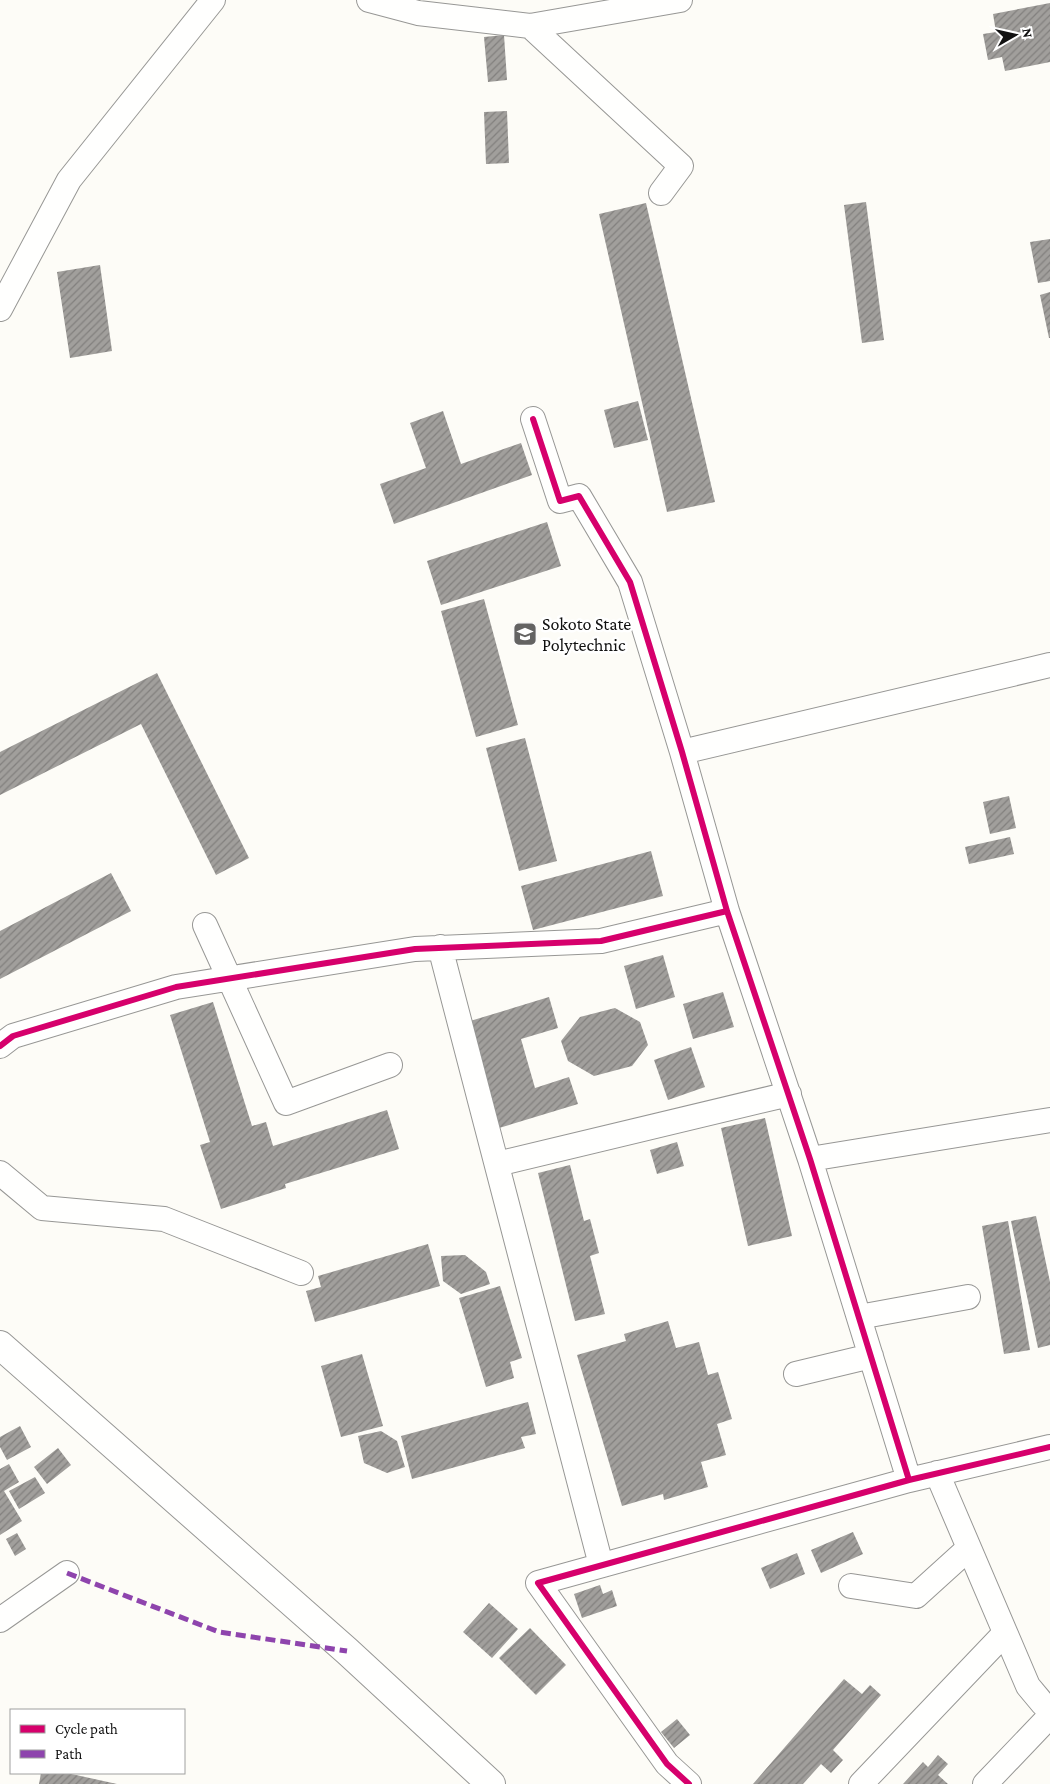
<svg xmlns="http://www.w3.org/2000/svg" width="1050" height="1784" font-family="'Crimson Pro',serif">
  <style>
    .building { fill: url(#building-hatch) }
    .lines { fill: none; stroke-linecap: round; stroke-linejoin: round }
    .minor-casing { stroke: #979795; stroke-width: 26 }
    .tertiary-casing { stroke: #979795; stroke-width: 30 }
    .minor { stroke: #fffffe; stroke-width: 24 }
    .tertiary { stroke: #fffffe; stroke-width: 28 }
    .quiet { stroke: #8e44ad; stroke-width: 5; stroke-dasharray: 10 5; stroke-linecap: butt }
    .cycleway-casing { stroke: #fff; stroke-width: 9 }
    .cycleway { stroke: #d6006c; stroke-width: 6 }
    .labels { text-anchor: middle; stroke-width: 5; stroke-linejoin: round; paint-order: stroke }
    .poi-label { font-size: 18px; fill: #111; stroke: #fff; text-anchor: start }
  </style>
  <defs>
    <pattern id="building-hatch" width="6" height="6" patternUnits="userSpaceOnUse" patternTransform="scale(1.25)"><rect width="6" height="6" fill="#a19f9c"/><path d="M-1 1l2-2M0 6l6-6M5 7l2-2" fill="none" stroke="#82807e"/></pattern>
  </defs>
  <rect width="100%" height="100%" fill="#fdfcf7"/>
  <path class="building" d="M1050,3V62L1005,71L1002,57L988,60L983,34L996,32L993,14Z
    M504,35L507,80L488,82L484,37Z
    M507,111L509,163L486,164L484,112Z
    M866,202L884,340L862,343L844,205Z
    M646,203L715,502L667,512L599,214Z
    M1050,239V281L1038,283L1030,242Z
    M100,265L112,351L70,358L57,272Z
    M1050,292V338H1049L1040,295Z
    M638,401L648,440L614,448L604,410Z
    M443,411L461,464L521,443L532,475L394,524L380,484L426,468L410,423Z
    M547,522L561,566L441,605L427,561Z
    M484,599L518,725L476,737L441,611Z
    M157,673L249,858L216,875L141,724L0,795V752Z
    M525,738L557,861L519,871L486,748Z
    M1009,796L1016,828L990,834L983,802Z
    M1010,837L1014,854L969,864L965,847Z
    M651,851L663,896L533,930L521,886Z
    M111,873L131,911L0,979V931Z
    M663,955L675,997L636,1009L624,966Z
    M723,992L734,1027L693,1039L683,1004Z
    M549,997L558,1028L521,1039L535,1088L569,1077L578,1104L499,1128L467,1022Z
    M213,1002L252,1126L266,1122L273,1146L387,1110L399,1149L285,1184L286,1188L221,1209L200,1145L210,1142L170,1015Z
    M615,1008L640,1022L648,1045L632,1066L594,1076L568,1061L561,1041L580,1017Z
    M691,1047L705,1087L668,1100L654,1060Z
    M765,1118L792,1236L748,1246L721,1128Z
    M677,1142L684,1166L657,1174L650,1150Z
    M570,1165L584,1221L590,1219L599,1253L590,1256L605,1314L575,1321L538,1173Z
    M1036,1216L1050,1282V1345L1038,1348L1011,1221Z
    M1008,1221L1030,1350L1004,1354L982,1226Z
    M428,1244L440,1286L315,1322L306,1291L321,1287L318,1276Z
    M465,1255L486,1272L490,1284L461,1294L443,1281L441,1256Z
    M500,1286L522,1358L510,1362L514,1378L486,1387L459,1298Z
    M668,1321L676,1348L699,1342L708,1375L718,1372L732,1419L717,1424L726,1455L701,1462L708,1487L664,1500L663,1494L622,1506L577,1355L626,1341L624,1334Z
    M362,1354L383,1426L341,1437L321,1366Z
    M528,1402L536,1434L521,1437L525,1448L412,1479L401,1436Z
    M20,1426L31,1447L7,1460L0,1447V1437Z
    M381,1431L397,1441L405,1467L387,1473L364,1463L358,1436Z
    M58,1448L71,1465L47,1484L34,1467Z
    M9,1464L19,1482L4,1491L22,1521L0,1535V1469Z
    M35,1477L45,1493L19,1509L9,1491Z
    M853,1532L863,1554L821,1573L811,1550Z
    M17,1533L26,1549L15,1556L6,1539Z
    M797,1553L805,1574L770,1589L761,1568Z
    M600,1585L603,1594L612,1590L617,1606L582,1618L574,1594Z
    M489,1603L518,1629L492,1658L463,1632Z
    M530,1628L566,1665L536,1695L499,1658Z
    M844,1679L862,1694L870,1685L881,1695L833,1750L843,1760L831,1773L821,1764L803,1784H753Z
    M677,1719L690,1735L674,1748L661,1732Z
    M938,1755L948,1764L938,1775L948,1784H903L923,1762L928,1767Z
    M41,1773H67L117,1784H39Z"/>
  <g class="lines">
    <g class="minor-casing">
      <path id="minor" d="M369,0L418,13L530,26L680,0
        M530,26L681,166L661,193
        M0,309L69,180L213,0
        M533,419L560,501L579,496L630,582L682,752L727,911L810,1159L909,1480
        M682,752L1050,665
        M205,925L286,1103L390,1065
        M440,947L601,1565
        M0,1046L13,1036L176,987L415,949L601,941L727,911
        M810,1159L1050,1120
        M497,1164L789,1094
        M0,1173L42,1208L164,1219L301,1273
        M859,1317L968,1297
        M796,1374L871,1356
        M937,1473L1028,1686L1043,1704L1050,1707
        M851,1586L916,1596L969,1548
        M0,1620L67,1573
        M689,1784L667,1764L538,1583L909,1480L1050,1447
        M861,1784L1005,1633
        M985,1784L1050,1716"/>
    </g>
    <g class="tertiary-casing">
      <path id="tertiary" d="M0,1345L347,1651L491,1784"/>
    </g>
    <use href="#minor" class="minor"/>
    <use href="#tertiary" class="tertiary"/>
    <path class="quiet" d="M67,1573L219,1632L347,1651"/>
    <g class="cycleway-casing">
      <path id="cycleway" d="M533,419L560,501L579,496L630,582L682,752L727,911L810,1159L909,1480
        M0,1046L13,1036L176,987L415,949L601,941L727,911
        M689,1784L667,1764L538,1583L909,1480L1050,1447"/>
    </g>
    <use href="#cycleway" class="cycleway"/>
  </g>
  <defs>
    <g id="university-square" transform="scale(1.25)"><rect x="-9" y="-9" width="18" height="18" rx="4" fill="#646362" stroke="#fff"/><path d="M0-5L7-2L0 1L-7-2ZM-4 1L0 2.5L4 1V4Q0 6-4 4Z" fill="#fff"/></g>
  </defs>
  <g fill-rule="evenodd">
    <use href="#university-square" x="525" y="634"/>
  </g>
  <g class="labels">
    <g class="poi-label">
      <text x="542" y="630">Sokoto State<tspan x="542" dy="21">Polytechnic</tspan></text>
    </g>
  </g>
  <rect x="10" y="1709" width="175" height="65" fill="#ffffff" stroke="#a0a0a0"/>
  <rect x="20" y="1725" width="25" height="8" fill="#d6006c" stroke="#a0a0a0"/>
  <text x="55" y="1734" font-size="15" fill="#111111">Cycle path</text>
  <rect x="20" y="1750" width="25" height="8" fill="#8e44ad" stroke="#a0a0a0"/>
  <text x="55" y="1759" font-size="15" fill="#111111">Path</text>
  <g transform="translate(1015 35) rotate(81)" stroke="#ffffff" stroke-width="4" paint-order="stroke">
  <path d="M0-4L9 19L0 12L-9 19Z" fill="#111111"/>
  <text y="-8" font-size="14" font-weight="bold" text-anchor="middle" fill="#111111">N</text>
  </g>
</svg>
